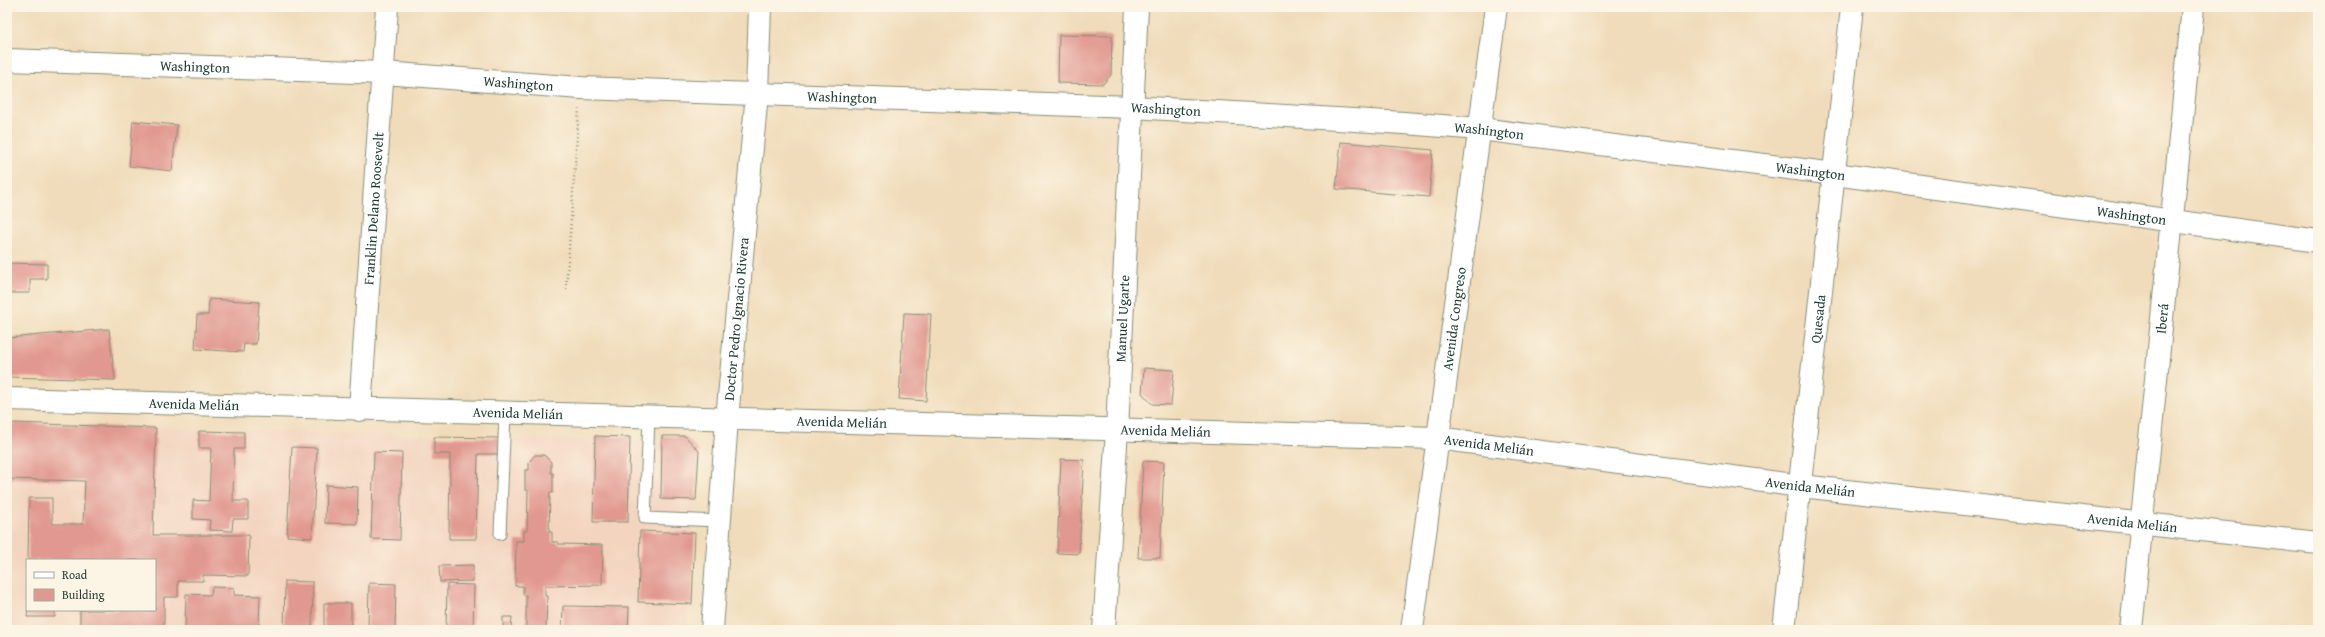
<svg xmlns="http://www.w3.org/2000/svg" width="2325" height="637" font-family="'Gentium Book Plus',serif">
  <style>
    .built { fill: #f3d4bf; fill-rule: evenodd }
    .building { fill: #e19890 }
    .lines { fill: none; stroke-linecap: round; stroke-linejoin: round }
    .service-casing { stroke: #888c77; stroke-width: 13 }
    .minor-casing { stroke: #888c77; stroke-width: 24 }
    .tertiary-casing { stroke: #888c77; stroke-width: 24 }
    .secondary-casing { stroke: #888c77; stroke-width: 24 }
    .path { stroke: #888c77; stroke-width: 2.5; stroke-dasharray: 1 3; stroke-linecap: butt }
    .service { stroke: #fff; stroke-width: 11 }
    .minor { stroke: #fff; stroke-width: 22 }
    .tertiary { stroke: #fff; stroke-width: 22 }
    .secondary { stroke: #fff; stroke-width: 22 }
    .labels { text-anchor: middle; stroke-width: 3.5; stroke-linejoin: round; paint-order: stroke }
    .street-label { font-size: 14px; fill: #1f3d34; stroke: #fcf5e5 }
  </style>
  <rect width="100%" height="100%" fill="#fcf5e5"/>
  <filter id="ink" filterUnits="userSpaceOnUse"><feTurbulence type="fractalNoise" baseFrequency=".025" numOctaves="2"/><feDisplacementMap in="SourceGraphic" scale="8" xChannelSelector="R" yChannelSelector="G"/><feConvolveMatrix kernelMatrix="1 2 1 2 8 2 1 2 1" color-interpolation-filters="sRGB"/></filter>
  <filter id="wash" filterUnits="userSpaceOnUse"><feTurbulence type="fractalNoise" baseFrequency=".012" numOctaves="4" result="noise"/><feDisplacementMap in="SourceGraphic" scale="16" xChannelSelector="R" yChannelSelector="G"/><feGaussianBlur stdDeviation="0.9" result="paint"/><feColorMatrix in="noise" values="0 0 0 0 0 0 0 0 0 0 0 0 0 0 0 0 0 1.4 0 .05"/><feComposite in="paint" operator="in"/></filter>
  <g filter="url(#wash)">
    <rect width="100%" height="100%" fill="#f0dcba"/>
    <path class="built" d="M14,423L690,444L698,453L686,630H7V429ZM27,560H155V610H27Z"/>
    <g id="blocks">
      <path class="building" d="M1059,35L1112,36L1111,75L1103,84L1058,83Z
        M133,121L177,125L172,171L129,166Z
        M1341,142L1433,150L1429,197L1336,189Z
        M7,263L47,264V279H30V293H7Z
        M209,299L259,302L256,344H244L243,352L195,349L197,315H208Z
        M904,313L931,314L926,401L899,399Z
        M109,329L115,380L7,377V338Z
        M1144,368L1174,370L1171,405L1152,404L1142,393Z
        M14,423L156,428L153,535H249L248,576L203,575V581H178V597H164V630H80V610H155V560H28L29,498H52V524H83L85,481L7,479V429Z
        M199,431L244,432V449H234L233,501H248V519H233L232,531L209,530L210,520L193,519V500L209,501L211,448H199Z
        M595,436L630,437L628,522H593Z
        M662,436H685L699,451L696,500L661,499Z
        M434,437L500,438V454H478L476,539H449L450,454H434Z
        M292,447L317,448L312,538L287,536Z
        M374,452L402,453L400,540L371,539Z
        M535,455H544L551,462V473H553V493L550,492L549,532H552V542H558V544L603,545L602,585L545,586V596H547L546,630H526V595H523V586H515L516,541H524V531H527L528,490H525V470H529V462Z
        M1061,459L1084,460L1079,554L1057,553Z
        M1143,461L1164,462L1160,558H1138Z
        M326,485L358,487L357,524L325,523Z
        M640,531L695,533L692,604L638,602Z
        M473,565V581L440,582L439,566Z
        M285,581L313,582L312,630H284Z
        M369,583L396,584L395,630H368Z
        M447,584L474,585L473,630H446Z
        M212,587L234,588V595L260,596L259,630L185,629L186,594L211,595Z
        M324,603H351V630H324Z
        M563,606L629,607L628,630H562Z
        M28,610H55V617H27Z
        M503,617H512L511,630H503Z
        M658,627L683,628V630H658Z"/>
    </g>
  </g>
  <g filter="url(#ink)">
    <use href="#blocks" fill-opacity="0" stroke="#888c77" stroke-width="1"/>
    <g class="lines">
      <g class="service-casing">
        <path id="service" d="M649,417L645,518L720,521
          M500,534L505,414"/>
      </g>
      <g class="minor-casing">
        <g id="minor">
          <path id="s1" d="M7,60L384,73L581,88L1132,107L1404,123L1480,129L1835,174L2318,241"/>
          <path id="s2" d="M360,410L387,7"/>
          <path id="s3" d="M712,630L727,419L757,93L760,7"/>
          <path id="s4" d="M1104,630L1117,430L1137,7"/>
          <path id="s5" d="M1784,630L1852,7"/>
          <path id="s6" d="M2131,630L2193,7"/>
        </g>
      </g>
      <g class="tertiary-casing">
        <g id="tertiary">
          <path id="s7" d="M7,399L1437,438L1801,486L2318,543"/>
        </g>
      </g>
      <g class="secondary-casing">
        <g id="secondary">
          <path id="s8" d="M1412,630L1496,7"/>
        </g>
      </g>
      <path class="path" d="M566,289L579,109"/>
      <use href="#service" class="service"/>
      <use href="#minor" class="minor"/>
      <use href="#tertiary" class="tertiary"/>
      <use href="#secondary" class="secondary"/>
    </g>
  </g>
  <g class="labels">
    <g class="street-label">
      <text dy="5" stroke="none"><textPath href="#s1" startOffset="188">Washington</textPath></text>
      <text dy="5" stroke="none"><textPath href="#s1" startOffset="512">Washington</textPath></text>
      <text dy="5" stroke="none"><textPath href="#s1" startOffset="836">Washington</textPath></text>
      <text dy="5" stroke="none"><textPath href="#s1" startOffset="1160">Washington</textPath></text>
      <text dy="5" stroke="none"><textPath href="#s1" startOffset="1484">Washington</textPath></text>
      <text dy="5" stroke="none"><textPath href="#s1" startOffset="1808">Washington</textPath></text>
      <text dy="5" stroke="none"><textPath href="#s2" startOffset="202">Franklin Delano Roosevelt</textPath></text>
      <text dy="5" stroke="none"><textPath href="#s1" startOffset="2132">Washington</textPath></text>
      <text dy="5" stroke="none"><textPath href="#s3" startOffset="312">Doctor Pedro Ignacio Rivera</textPath></text>
      <text dy="5" stroke="none"><textPath href="#s8" startOffset="314">Avenida Congreso</textPath></text>
      <text dy="5" stroke="none"><textPath href="#s6" startOffset="313">Iberá</textPath></text>
      <text dy="5" stroke="none"><textPath href="#s4" startOffset="312">Manuel Ugarte</textPath></text>
      <text dy="5" stroke="none"><textPath href="#s5" startOffset="313">Quesada</textPath></text>
      <text dy="5" stroke="none"><textPath href="#s7" startOffset="187">Avenida Melián</textPath></text>
      <text dy="5" stroke="none"><textPath href="#s7" startOffset="511">Avenida Melián</textPath></text>
      <text dy="5" stroke="none"><textPath href="#s7" startOffset="835">Avenida Melián</textPath></text>
      <text dy="5" stroke="none"><textPath href="#s7" startOffset="1159">Avenida Melián</textPath></text>
      <text dy="5" stroke="none"><textPath href="#s7" startOffset="1483">Avenida Melián</textPath></text>
      <text dy="5" stroke="none"><textPath href="#s7" startOffset="1807">Avenida Melián</textPath></text>
      <text dy="5" stroke="none"><textPath href="#s7" startOffset="2131">Avenida Melián</textPath></text>
    </g>
  </g>
  <rect width="2325" height="637" fill="none" stroke="#fcf5e5" stroke-width="24"/>
  <rect x="26" y="559" width="130" height="52" fill="#fcf5e5" stroke="#a4ab9e"/>
  <rect x="34" y="572" width="20" height="6" fill="#ffffff" stroke="#a4ab9e"/>
  <text x="62" y="579" font-size="12" fill="#1f3d34">Road</text>
  <rect x="34" y="589" width="20" height="12" fill="#e19890" stroke="#a4ab9e"/>
  <text x="62" y="599" font-size="12" fill="#1f3d34">Building</text>
</svg>
